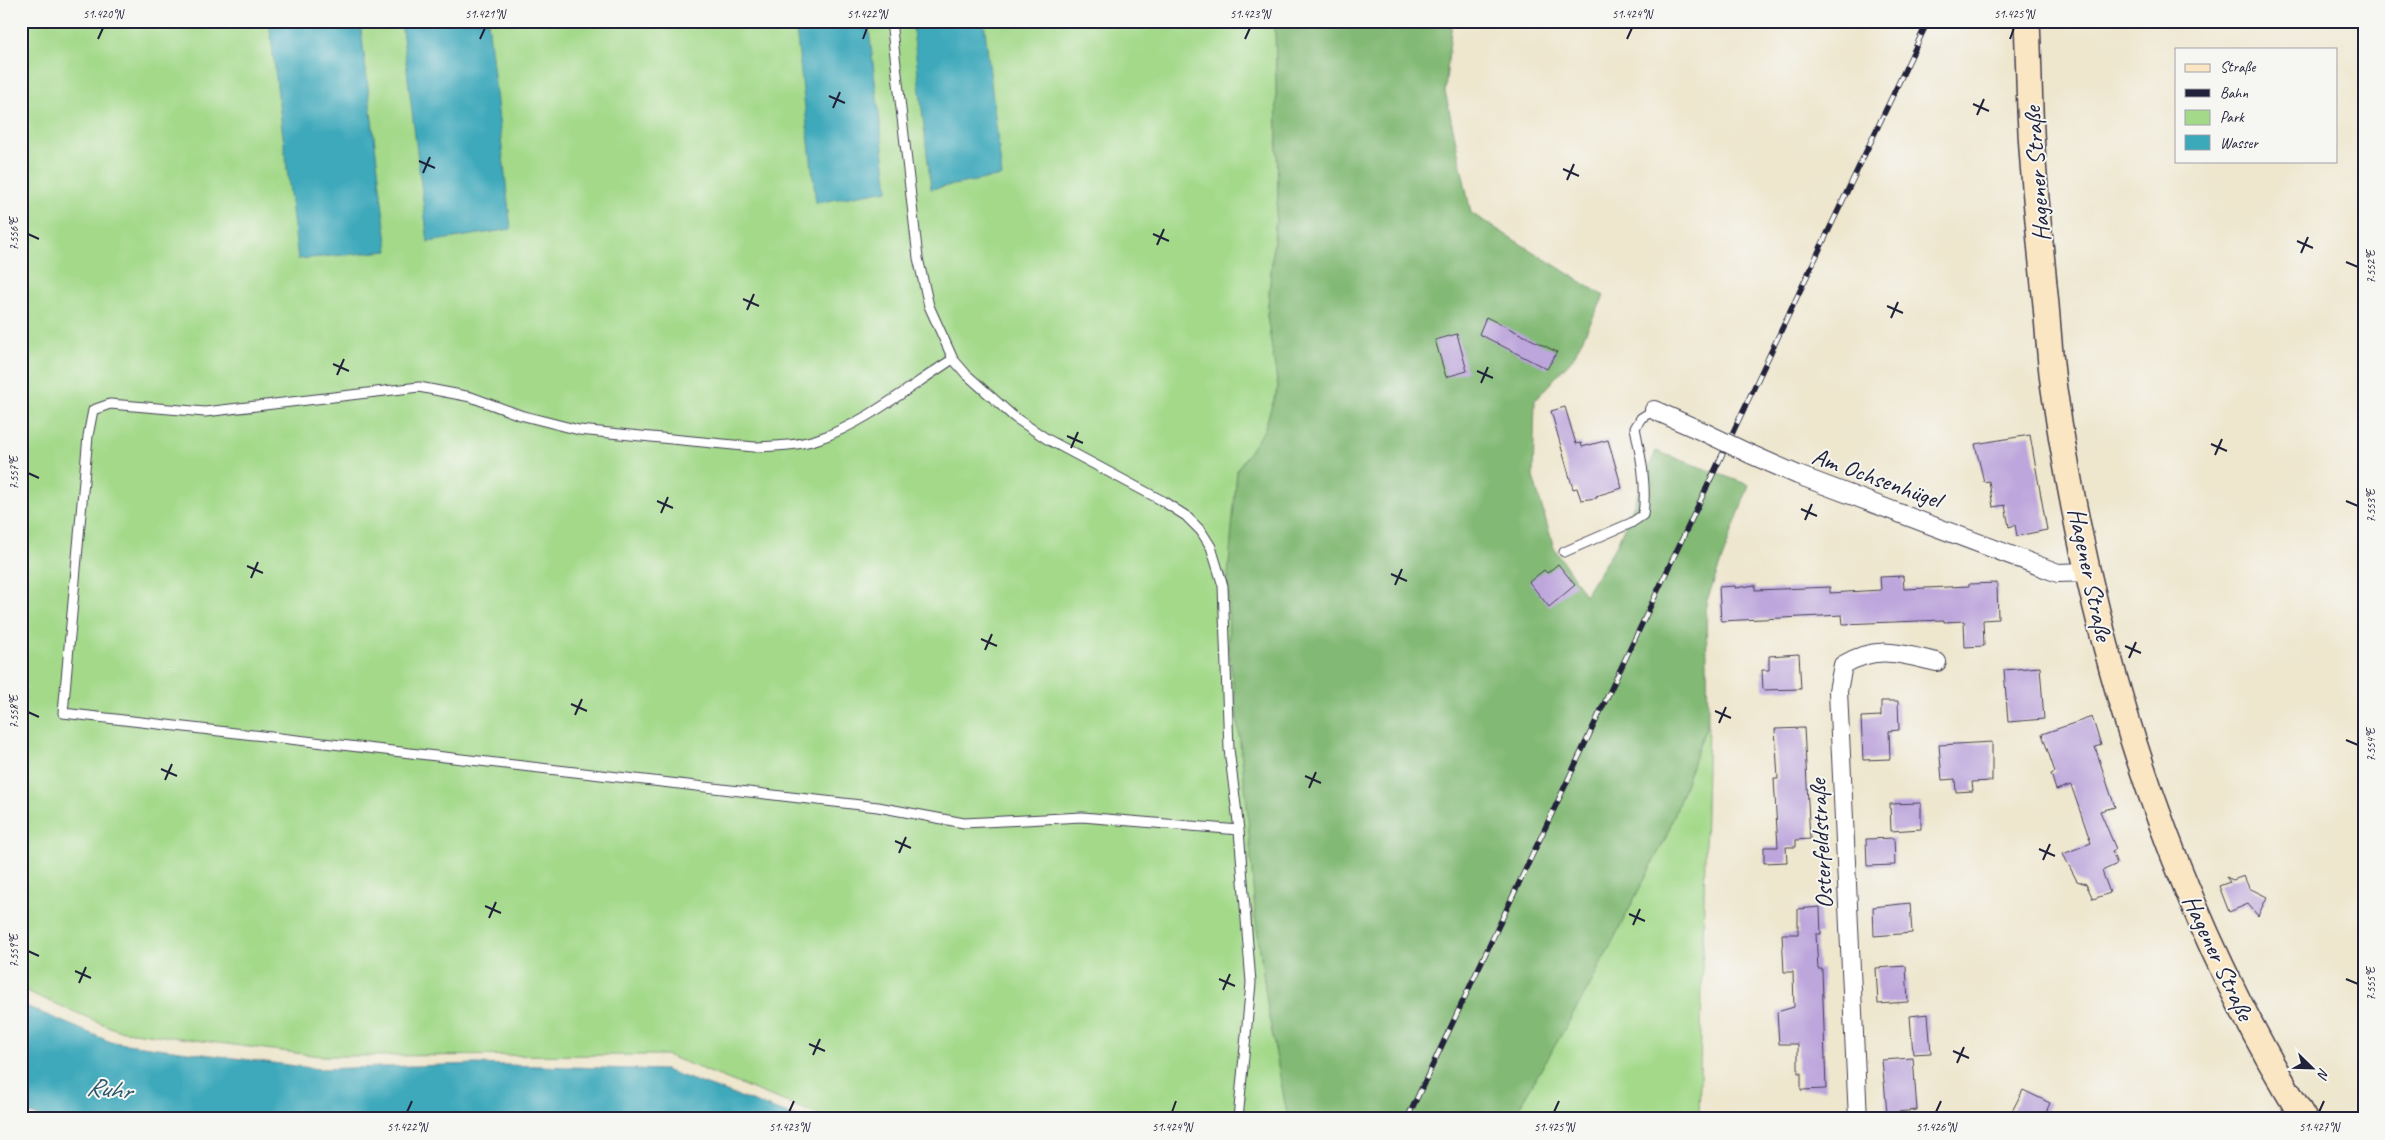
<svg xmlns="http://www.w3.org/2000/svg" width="2385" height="1140" font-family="Caveat,sans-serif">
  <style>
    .green { fill: #a3d989; stroke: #627e62 }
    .forest { fill: #82b975; stroke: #526e58 }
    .water { fill: #3ca9bb; stroke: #2f667b }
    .building { fill: #bda6dc }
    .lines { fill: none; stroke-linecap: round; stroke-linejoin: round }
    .service-casing { stroke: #413f51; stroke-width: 11 }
    .minor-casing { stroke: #413f51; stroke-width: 20 }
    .secondary-casing { stroke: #413f51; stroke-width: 28 }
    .service { stroke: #fff; stroke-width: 9 }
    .minor { stroke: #fff; stroke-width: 18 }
    .secondary { stroke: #fbe6c4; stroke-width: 25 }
    .rail-casing { stroke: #22223b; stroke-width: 5.5 }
    .rail { stroke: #f6f6f2; stroke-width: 4; stroke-dasharray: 11; stroke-linecap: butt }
    .minor-bridge-casing { stroke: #413f51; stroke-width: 20; stroke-linecap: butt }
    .minor-bridge { stroke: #fff; stroke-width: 18 }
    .ticks { fill: none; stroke: #22223b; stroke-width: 2 }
    .labels { text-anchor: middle; stroke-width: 4; stroke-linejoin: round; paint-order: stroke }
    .street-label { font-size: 25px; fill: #22223b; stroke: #f6f6f2 }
    .water-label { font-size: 26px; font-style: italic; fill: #2c586e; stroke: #f6f6f2 }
    .neatline { fill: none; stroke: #22223b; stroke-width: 2 }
    .ticks-label { font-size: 12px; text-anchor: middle; fill: #22223b }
  </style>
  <rect width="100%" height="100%" fill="#f6f6f2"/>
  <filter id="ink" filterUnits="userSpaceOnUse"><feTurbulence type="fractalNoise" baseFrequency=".02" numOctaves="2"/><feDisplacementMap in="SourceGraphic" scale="10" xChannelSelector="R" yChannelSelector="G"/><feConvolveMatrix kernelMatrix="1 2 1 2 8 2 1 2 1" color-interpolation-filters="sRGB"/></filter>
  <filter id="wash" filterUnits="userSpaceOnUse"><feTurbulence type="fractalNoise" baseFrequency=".0096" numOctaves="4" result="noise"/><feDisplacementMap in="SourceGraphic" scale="20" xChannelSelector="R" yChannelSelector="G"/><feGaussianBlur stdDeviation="1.12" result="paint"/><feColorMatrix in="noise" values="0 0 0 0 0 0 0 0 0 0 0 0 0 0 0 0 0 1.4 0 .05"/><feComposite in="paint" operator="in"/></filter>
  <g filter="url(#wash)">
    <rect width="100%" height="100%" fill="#eee6cd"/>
    <path class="green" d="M21,21H1275L1278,195L1267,316L1278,387L1264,430L1237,470L1229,648L1247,803L1255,913L1269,1016L1288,1119H829L666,1055L320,1056L117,1030L21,989Z
      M1708,721L1699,1119H1512L1589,987L1667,835Z"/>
    <path class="forest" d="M1275,21H1452L1445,91L1471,213L1604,296L1573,358L1535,400L1533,477L1554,548L1585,595L1618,542L1656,451L1749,485L1706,603L1708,721L1667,835L1589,987L1512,1119H1288L1269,1016L1255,913L1247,803L1229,648L1228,575L1237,470L1264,430L1278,387L1267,316L1278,195Z"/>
    <path class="water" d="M269,21H360L388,251L298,259Z
      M401,21H488L511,229L428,242Z
      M795,21H868L888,190L816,203Z
      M912,21H984L1002,176L931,189Z
      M21,1004L111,1042L319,1069L476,1064L665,1070L802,1119H51L21,1112Z"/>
    <g id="blocks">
      <path class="building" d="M1486,317L1557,352L1547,369L1479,334Z
        M1457,334L1467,371L1446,377L1435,340Z
        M1565,407L1576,444L1581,443L1582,447L1608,440L1622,488L1596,496L1597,498L1581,500L1577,488L1573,489L1551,411Z
        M2030,435L2047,530L2017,536L2015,525L2009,527L2005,505L1993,507L1989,481L1984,482L1975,444Z
        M1558,564L1575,585L1549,607L1529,582L1544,570L1547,573Z
        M1903,576L1904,589L1969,586V584L1997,583L1998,619L1983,620L1984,646L1965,647L1964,621L1944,622V620L1843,624L1842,615L1721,621L1719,587L1735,586V588L1755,585V590L1830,587V593L1881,590L1880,577Z
        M1799,654L1801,689L1763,690L1762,670H1769V656Z
        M2040,667L2044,719L2008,722L2004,670Z
        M1881,701H1898L1899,730L1889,731L1890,759L1863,760L1861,717L1881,716Z
        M2092,717L2101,745L2095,747L2115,807L2100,811L2116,849L2112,851L2117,864L2102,871L2110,893L2093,899L2086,884L2077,881L2063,854L2091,843L2071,785L2056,790L2051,774L2055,772L2042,734Z
        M1804,728L1810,839L1796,840V847H1786L1787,862L1764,863V847H1778L1774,779H1778L1775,729Z
        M1992,742V781L1972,782L1973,791L1956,792L1955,779L1942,780L1939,745Z
        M1921,803V829L1891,831L1890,804Z
        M1894,838L1895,865L1867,866L1866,839Z
        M2244,876L2249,888L2267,897L2258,916L2248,904L2229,912L2219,886L2230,882L2226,877L2233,880Z
        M1910,903L1912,933L1874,936L1873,907Z
        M1820,907L1821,934H1816L1818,969H1822L1826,1089L1801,1090V1073H1798V1044H1779L1777,1012L1794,1007L1793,972H1784L1782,934H1798V909Z
        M1906,966L1908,1002L1878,1004L1876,968Z
        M1928,1014L1931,1053L1913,1054L1910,1016Z
        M1913,1058L1917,1110L1887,1113L1882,1060Z
        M2023,1090L2050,1103L2043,1119H2008Z"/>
    </g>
  </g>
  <g filter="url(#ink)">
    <use href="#blocks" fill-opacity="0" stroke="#413f51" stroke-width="1"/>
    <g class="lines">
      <g class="service-casing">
        <path id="service" d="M891,21L918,258L929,306L953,359L966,374L1014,417L1047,439L1161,500L1186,516L1201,531L1211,547L1223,586L1229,749L1239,830L1251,983L1238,1119
          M953,359C912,385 864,424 818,439C798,446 775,446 754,447L579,430L520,415L471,397L419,387L205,412L110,404L93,410L88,436L63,713L878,807L964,823L1082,817L1239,830
          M1564,552L1631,523L1643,515C1647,485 1641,457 1635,428L1641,418L1654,410"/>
      </g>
      <g class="minor-casing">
        <path id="minor" d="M1654,410L1706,433
          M1750,454L1798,475L2058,573L2088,572
          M1858,1119L1838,691L1843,665C1877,644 1901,654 1937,662"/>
      </g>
      <g class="secondary-casing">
        <path id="secondary" d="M2027,21C2029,63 2029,106 2032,148C2035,194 2040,240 2044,285C2048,320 2049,355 2054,389C2091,644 2168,898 2304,1119"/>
      </g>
      <use href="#service" class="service"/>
      <use href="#minor" class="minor"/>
      <use href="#secondary" class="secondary"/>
      <g class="rail-casing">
        <path id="rail" d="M1407,1119L1928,21"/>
      </g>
      <use href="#rail" class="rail"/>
      <g class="minor-bridge-casing">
        <path id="minor-bridge" d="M1706,433L1750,454"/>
      </g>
      <use href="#minor-bridge" class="minor-bridge"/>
    </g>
  </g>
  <path class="ticks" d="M98,39L103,28M480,39L485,28M863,39L867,28M1245,39L1250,28M1627,39L1632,28M2010,39L2014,28M829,96L845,103M1973,104L1989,111M833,108L840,92M1977,115L1984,99M419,161L435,168M1563,169L1579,176M423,173L430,157M1567,180L1574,164M28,234L39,239M1153,234L1169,241M2297,241L2313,248M1157,245L1164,229M2301,253L2308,237M2346,262L2358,267M743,299L759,306M1887,306L1903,313M747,310L754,294M1891,318L1898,302M333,364L349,371M1477,371L1493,378M337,375L344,359M1481,383L1488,367M1067,436L1083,443M2211,444L2227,451M1071,448L1078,432M2215,455L2222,439M28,473L39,478M657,501L673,508M2346,501L2358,506M1801,509L1817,516M661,513L668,497M1805,520L1812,504M247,566L263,573M1391,574L1407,581M251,578L258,562M1395,585L1402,569M981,639L997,646M2125,646L2141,653M985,650L992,634M2129,658L2136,642M571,704L587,711M1715,711L1731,718M28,712L39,717M575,715L582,699M1719,723L1726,707M2346,740L2358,745M161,769L177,776M1305,776L1321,783M165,780L172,764M1309,788L1316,772M895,841L911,848M2039,849L2055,856M899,853L906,837M2043,860L2050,844M485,906L501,913M1629,914L1645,921M489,918L496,902M1633,925L1640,909M28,951L39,956M75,971L91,978M1219,979L1235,986M2346,979L2358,984M79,983L86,967M1223,990L1230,974M809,1044L825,1051M1953,1051L1969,1058M813,1055L820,1039M1957,1063L1964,1047M407,1112L412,1101M789,1112L794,1101M1172,1112L1176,1101M1554,1112L1559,1101M1936,1112L1941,1101M2319,1112L2324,1101"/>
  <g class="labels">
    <g class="street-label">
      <text transform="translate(2036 174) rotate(-94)" y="9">Hagener Straße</text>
      <text transform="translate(1877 477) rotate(20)" y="9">Am Ochsenhügel</text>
      <text transform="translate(2091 574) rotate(78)" y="9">Hagener Straße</text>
      <text transform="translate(1820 844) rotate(-93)" y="9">Osterfeldstraße</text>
      <text transform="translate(2219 957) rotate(65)" y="9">Hagener Straße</text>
    </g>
    <g class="water-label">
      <text transform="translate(109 1088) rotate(7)" y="9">Ruhr</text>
    </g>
  </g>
  <rect width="2385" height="1140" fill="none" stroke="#f6f6f2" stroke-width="55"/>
  <rect x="2175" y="48" width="162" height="115" fill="#f6f6f2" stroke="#a1a1a9"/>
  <rect x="2185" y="64" width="25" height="8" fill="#fbe6c4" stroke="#a1a1a9"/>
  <text x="2220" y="72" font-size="15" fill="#22223b">Straße</text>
  <rect x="2185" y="89" width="25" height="8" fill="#22223b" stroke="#a1a1a9"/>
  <text x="2220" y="98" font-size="15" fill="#22223b">Bahn</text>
  <rect x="2185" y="110" width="25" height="15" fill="#a3d989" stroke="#a1a1a9"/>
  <text x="2220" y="122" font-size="15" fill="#22223b">Park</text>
  <rect x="2185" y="135" width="25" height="15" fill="#3ca9bb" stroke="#a1a1a9"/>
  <text x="2220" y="148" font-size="15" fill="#22223b">Wasser</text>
  <g transform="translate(2312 1068) rotate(113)" stroke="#f6f6f2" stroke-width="4" paint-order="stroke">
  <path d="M0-4L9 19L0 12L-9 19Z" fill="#22223b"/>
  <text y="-8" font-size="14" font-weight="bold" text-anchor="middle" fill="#22223b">N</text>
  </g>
  <rect x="28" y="28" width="2330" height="1084" class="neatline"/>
  <g class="ticks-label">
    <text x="103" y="18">51.420°N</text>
    <text x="485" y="18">51.421°N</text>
    <text x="867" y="18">51.422°N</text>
    <text x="1250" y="18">51.423°N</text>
    <text x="1632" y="18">51.424°N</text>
    <text x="2014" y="18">51.425°N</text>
    <text transform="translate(14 234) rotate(-90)" y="4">7.556°E</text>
    <text transform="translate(2371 267) rotate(-90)" y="4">7.552°E</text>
    <text transform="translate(14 473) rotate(-90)" y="4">7.557°E</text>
    <text transform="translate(2371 506) rotate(-90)" y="4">7.553°E</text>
    <text transform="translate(14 712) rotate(-90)" y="4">7.558°E</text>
    <text transform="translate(2371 745) rotate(-90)" y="4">7.554°E</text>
    <text transform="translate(14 951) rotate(-90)" y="4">7.559°E</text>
    <text transform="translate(2371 984) rotate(-90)" y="4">7.555°E</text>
    <text x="407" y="1131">51.422°N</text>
    <text x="789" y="1131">51.423°N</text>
    <text x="1172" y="1131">51.424°N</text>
    <text x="1554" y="1131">51.425°N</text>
    <text x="1936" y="1131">51.426°N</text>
    <text x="2319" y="1131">51.427°N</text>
  </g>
</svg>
